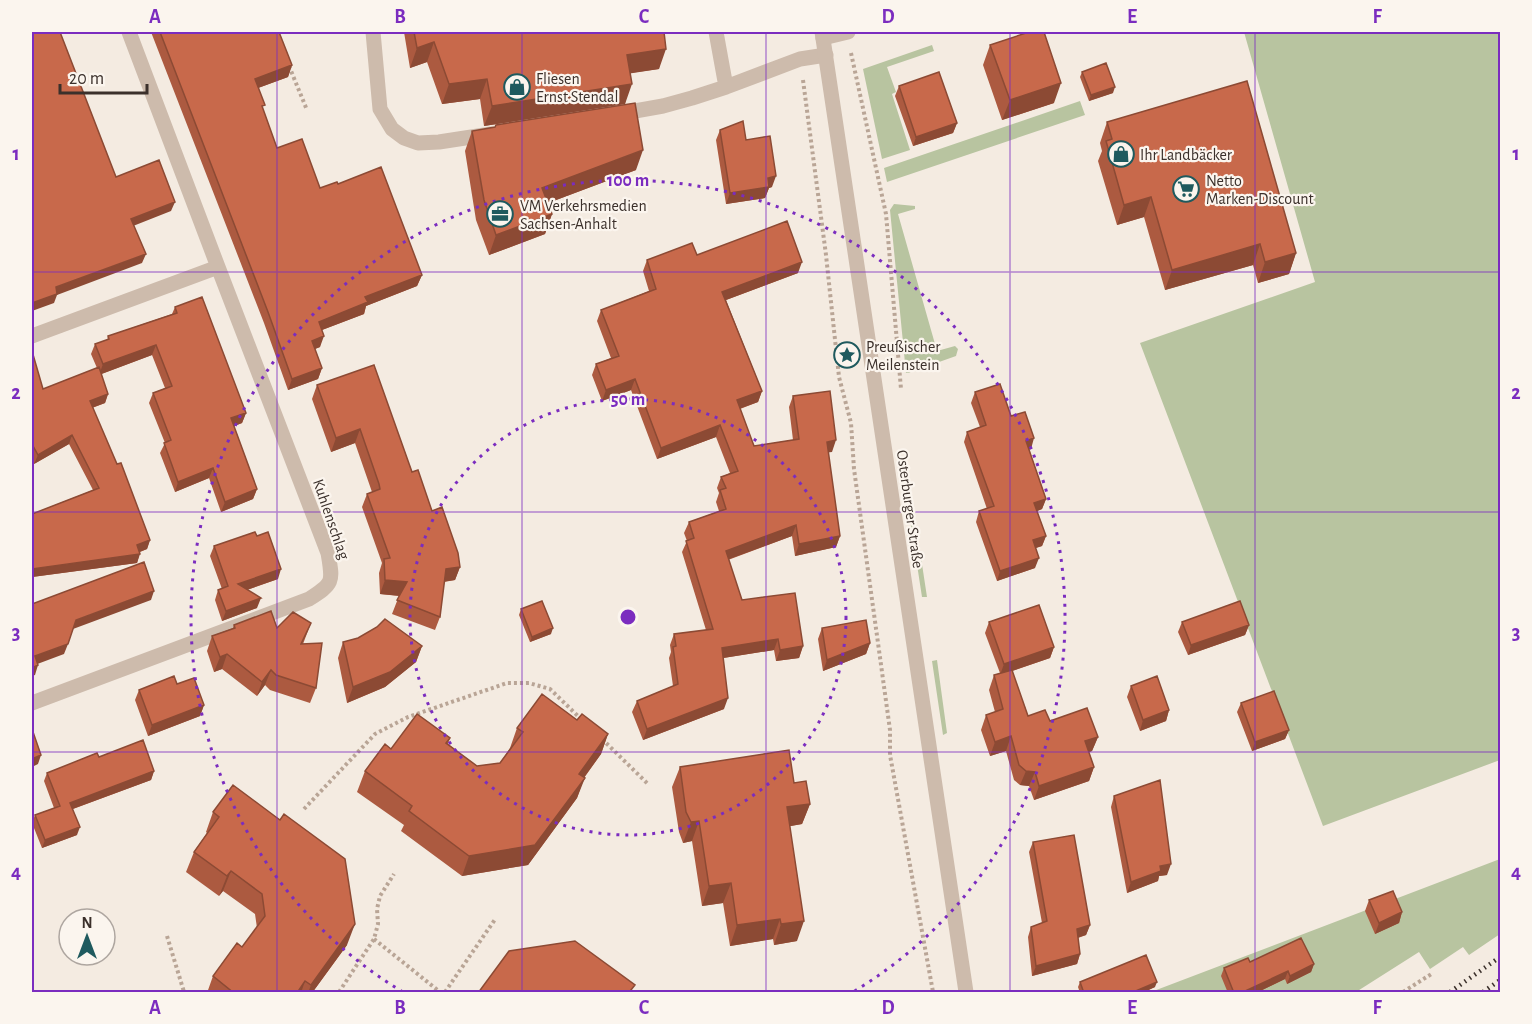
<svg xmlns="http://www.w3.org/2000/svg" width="1532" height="1024" font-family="'Alegreya Sans',sans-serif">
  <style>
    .green { fill: #b8c4a0 }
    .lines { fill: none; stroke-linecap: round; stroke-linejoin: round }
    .path { stroke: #b9a596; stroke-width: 4; stroke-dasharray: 3 3; stroke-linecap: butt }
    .service { stroke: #cdbbac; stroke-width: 15 }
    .minor { stroke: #cdbbac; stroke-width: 15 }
    .tertiary { stroke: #cdbbac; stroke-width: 15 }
    .rail { stroke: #3b302b; stroke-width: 4.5; stroke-dasharray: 1.5 4.5; stroke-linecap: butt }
    .wall { fill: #ac5a40 }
    .shaded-wall { fill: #8c4a34 }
    .building { fill: #c8694b; stroke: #8c4a34; stroke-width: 1.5 }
    .grid { fill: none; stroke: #7b2cbf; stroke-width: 1.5; stroke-opacity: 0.55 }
    .ring { fill: none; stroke: #7b2cbf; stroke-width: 3; stroke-dasharray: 3 6 }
    .labels { text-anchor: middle; stroke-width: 4.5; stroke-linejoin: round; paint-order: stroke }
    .poi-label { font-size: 16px; fill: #3b302b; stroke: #fbf5ee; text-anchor: start }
    .street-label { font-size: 16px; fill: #3b302b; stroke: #fbf5ee }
    .centre { fill: #7b2cbf; stroke: #fbf5ee; stroke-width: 3 }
    .ring-label { font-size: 18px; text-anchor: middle; font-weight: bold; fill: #7b2cbf; stroke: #fbf5ee; stroke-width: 4.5; stroke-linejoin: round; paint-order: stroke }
    .neatline { fill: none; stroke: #7b2cbf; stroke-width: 2 }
    .grid-label { font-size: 20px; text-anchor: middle; font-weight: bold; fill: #7b2cbf }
  </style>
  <rect width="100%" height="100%" fill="#f4ebe1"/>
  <path class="green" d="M1244,32H1500V760L1323,826L1140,343L1315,282Z
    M932,45L934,51L887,67L896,92L892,94L910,150L882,159L863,69Z
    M1080,101L1085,115L887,182L884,168Z
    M894,204L915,206V209L898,214L937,351L955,346L958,349L956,356L908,373H906L890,210Z
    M909,479L927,597H922L904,480Z
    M937,660L947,733L943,735L932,661Z
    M1500,859V934L1469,955L1463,947L1430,969L1419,952L1356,992H1151Z"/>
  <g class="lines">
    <path class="path" d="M851,53L886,214L901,389
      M289,66L307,110
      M803,80L826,255L839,377L851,423L854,469L890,730V755L933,992
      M602,739L649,785
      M304,809L375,734L408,717L507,683H529L550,689L581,719
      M167,936L184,992
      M374,939L440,992
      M339,992L374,939L378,924L377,909L380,896L394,874
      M445,992L496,918
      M1403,992L1433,973"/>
    <path class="service" d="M373,32L380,109L392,129L404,138L418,143L439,142L491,134
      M716,32L726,87
      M823,38L848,32
      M618,114L663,106L692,98L726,87L800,59L826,55"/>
    <path class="minor" d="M32,336L218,267L129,32
      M32,703L309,599C334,583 333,582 328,553L218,267"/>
    <path class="tertiary" d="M822,32L966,992"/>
    <path class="rail" d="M1450,992L1500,957
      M1483,992L1500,980"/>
  </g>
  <path class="wall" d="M151,32H279L292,65L288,77L258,88L263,110L277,148L320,188L422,275L417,286L366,306L364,314L322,330L320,347L315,349L322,368L318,379L288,390L264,323Z
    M404,32H664L659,69L630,73L625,104L484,126L480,99L442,104L427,62L410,68Z
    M990,45L1054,103L1002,120L983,65Z
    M1082,72L1113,93L1089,101L1080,77Z
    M899,86L957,123L953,133L913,146L895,96Z
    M1107,122L1296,253L1289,274L1258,283L1253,265L1165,290L1144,217L1117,225L1098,161L1102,151L1100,143Z
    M720,130L746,140L772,187L769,188L765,198L726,204L716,140Z
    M472,131L636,170L548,203L552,214L545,234L489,255L476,220L465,151Z
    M697,255L798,273L726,300L762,391L758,402L740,409L754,446L793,440L789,407L793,396L832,452H828L840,536L836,547L795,556L792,536L728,560L742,600L803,646L799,658L776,661L774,650L723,658L724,709L643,740L632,712L637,701L673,686L669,658L671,652L670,645L674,634L706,630L682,552L687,541L684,533L689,522L719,511L716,502L719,493L717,488L721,477L730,473L716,437L657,459L631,390L602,401L592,375L596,364L611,358L597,321L601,310L649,291L643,271L647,260Z
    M175,307L246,413L242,423L234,426L257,489L253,499L221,512L209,478L175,492L160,453L165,443L149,403L153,393L165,388L152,355L101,374L108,394L105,403L92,408L150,540L147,549L140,552L137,563L32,577V514L93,490L69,444L34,464L32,459V351L43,389L97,368L91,354L95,344L107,340L108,336L172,314Z
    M317,385L412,472L460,567L455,580L444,582L440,617L435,630L392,614L399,596L380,594L379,573L382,563L362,507L367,494L372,492L355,443L331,452L312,399Z
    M975,392L1011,416L1031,449H1029L1046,499L1042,509L1037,511L1046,536L1042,546L1036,548L1035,568L997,581L976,522L979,511L987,509L964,442L967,432L980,427L971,403Z
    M257,536L278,579L247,590L257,608L222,621L215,600L218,590L222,589L210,556L214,546Z
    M521,609L551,634L530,642L519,615Z
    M989,622L1054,647L1050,658L1012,671L1028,716L1050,721L1098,737L1092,751L1089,752L1094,767L1089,781L1034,800L1029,786L1020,785L1014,780L1006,751L990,756L981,730L986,715L995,712L989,690L994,675L1000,673L985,633Z
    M1182,622L1249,625L1245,635L1188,655L1178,632Z
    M311,623L303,644L316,688L310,703L270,690L265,685L257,696L222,669L214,672L207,651L212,636L233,628L234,625L277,628Z
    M822,628L870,643L866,654L823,671L818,639Z
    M358,638L422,646L416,662L385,687L347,703L338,658L343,642Z
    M177,684L204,705L200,716L148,736L135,700L139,690Z
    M1131,686L1169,710L1166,721L1140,731L1127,697Z
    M1241,703L1289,730L1285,739L1252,751L1237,712Z
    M577,720L608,734L601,754L584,778L577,798L528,865L462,876L401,831L404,825L357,792L365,771L391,749L450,738L448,744L477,766L500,763L510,748L517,728Z
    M99,757L154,771L151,780L73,809L77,835L42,848L32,823L35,815L54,808L44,781L47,773Z
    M680,767L794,783L810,804L802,824L790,826L797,941L774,945L773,939L730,946L723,903L702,906L692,841L683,843L679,832L672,787Z
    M233,785L347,945L312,993H207L213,976L242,947L257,928L255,914L223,891L219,896L186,872L194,852L207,833L206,832L213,812Z
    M1114,796L1167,875L1159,876L1158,881L1127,893L1111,807Z
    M1033,842L1090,925L1086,935L1078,938L1080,954L1077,964L1032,976L1028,937L1031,927L1042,923L1029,852Z
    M1369,900L1402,912L1399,923L1375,934L1365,911Z
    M1250,962L1314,964L1311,972L1287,984L1285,979L1256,993H1228L1221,976L1224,968Z
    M1080,982L1155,987L1142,993H1080L1078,987Z"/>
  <path class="shaded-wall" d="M434,42L427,62L410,68L417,48Z
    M666,49L659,69L620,75L627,55Z
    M292,65L288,77L250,91L255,79Z
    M487,79L480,99L442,104L449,84Z
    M1061,83L1054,103L1002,120L1010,100Z
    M632,84L625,104L484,126L492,106Z
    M1115,87L1113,93L1089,101L1091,95Z
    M957,123L953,133L913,146L916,137Z
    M643,150L636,170L535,208L542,188Z
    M776,176L772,187L769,188L765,198L726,204L730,193L768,178Z
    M1151,197L1144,217L1117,225L1124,205Z
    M175,202L171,211L128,228L131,219Z
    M552,214L545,234L489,255L496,235Z
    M1260,244L1253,265L1165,290L1172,270Z
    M1296,253L1289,274L1258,283L1265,262Z
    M146,254L142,263L57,295L54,303L32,311V303L56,287Z
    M802,262L798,273L718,303L722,292Z
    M422,275L417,286L366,306L364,314L314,333L319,322L365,297Z
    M324,336L320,347L307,352L312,341Z
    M156,345L152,355L99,375L103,364Z
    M322,368L318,379L288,390L292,379Z
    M635,379L631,390L602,401L606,390Z
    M762,391L758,402L733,411L737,400Z
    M108,394L105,403L86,410L90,401Z
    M246,413L242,423L227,429L231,418Z
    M720,425L716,437L657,459L661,448Z
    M360,429L355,443L331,452L336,438Z
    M72,435L69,444L34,464L38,455Z
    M1034,438L1031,449L1023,452L1026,441Z
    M836,440L832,452L823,453L827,442Z
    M213,468L209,478L175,492L178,482Z
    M257,489L253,499L221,512L225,502Z
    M1046,499L1042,509L1030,514L1034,503Z
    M796,525L792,536L721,562L726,551Z
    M840,536L836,547L795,556L799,544Z
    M1046,536L1042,546L1029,550L1033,540Z
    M150,540L147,549L134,554L137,545Z
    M140,554L137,563L32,577V569Z
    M1039,558L1035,568L997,581L1000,571Z
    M460,567L455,580L441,582L446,569Z
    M281,569L278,579L235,594L238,584Z
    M385,580L407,582L402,596L380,594Z
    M154,591L151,600L73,629L76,620Z
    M261,598L257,608L222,621L226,611Z
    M1249,625L1245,635L1188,655L1191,645Z
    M553,628L551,634L530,642L532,637Z
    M778,639L774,650L717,659L722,648Z
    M870,643L866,654L823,671L827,660Z
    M68,644L64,654L32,666L35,656Z
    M422,646L416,662L385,687L347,703L353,687Z
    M803,646L799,658L776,661L780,650Z
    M1054,647L1050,658L1000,675L1004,664Z
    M227,654L222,669L214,672L220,657Z
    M38,665L35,675L32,676V668Z
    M271,670L265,685L257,696L262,682Z
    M728,698L724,709L643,740L647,729Z
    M204,705L200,716L148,736L152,725Z
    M1169,710L1166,721L1140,731L1143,720Z
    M1289,730L1285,739L1252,751L1255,742Z
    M608,734L601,754L572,794L579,774Z
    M1011,736L1006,751L990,756L995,742Z
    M1098,737L1092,751L1080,756L1085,741Z
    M41,755L38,764L32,767V759Z
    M1094,767L1089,781L1034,800L1039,786Z
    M154,771L151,780L67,811L70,803Z
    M1026,771L1035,772L1029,786L1020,785Z
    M585,778L577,798L528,865L462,876L469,856Z
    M810,804L802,824L780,828L787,807Z
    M699,821L692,841L683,843L691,822Z
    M80,827L77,835L42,848L45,840Z
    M1171,864L1167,875L1159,876L1158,881L1127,893L1131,882L1160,866Z
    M231,871L223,891L219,896L227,876Z
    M731,883L723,903L702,906L709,886Z
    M1402,912L1399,923L1375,934L1379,923Z
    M780,919L773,939L730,946L737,925Z
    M804,921L797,941L774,945L781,924Z
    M355,924L347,945L312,993H308L311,985Z
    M1090,925L1086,935L1073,939L1077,929Z
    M1080,954L1077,964L1032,976L1036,966Z
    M1314,964L1311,972L1287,984L1290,976Z
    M1288,971L1285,979L1256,993H1241Z
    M305,981L301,993H297Z
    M1157,982L1155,987L1142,993H1131Z"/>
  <path class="building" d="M32,32H60L116,177L159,160L175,202L131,219L146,254L56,287L57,294L32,303Z
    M160,32H279L292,65L255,79L265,105L262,106L277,148L302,139L320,188L337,182L338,184L381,167L422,275L365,297L368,302L319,322L324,336L312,341L322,368L292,379L268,312Z
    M414,32H664L666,49L627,55L632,84L492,106L487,79L449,84L434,42L417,48Z
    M1029,32H1044L1061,83L1010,100L990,45Z
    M1106,63L1115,87L1091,95L1082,72Z
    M939,72L957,123L916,137L899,86Z
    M1247,81L1296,253L1265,262L1260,244L1172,270L1151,197L1124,205L1106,141L1112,139L1107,122Z
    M635,103L643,150L542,188L552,214L496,235L484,200L472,131L495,127L496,125Z
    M743,121L746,140L770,136L776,176L768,178L769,187L730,193L720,130Z
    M787,221L802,262L722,292L762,391L737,400L754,446L799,439L793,396L830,391L836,440L827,442L840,536L799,544L796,525L726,551L742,600L795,593L803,646L780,650L778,639L722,648L728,698L647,729L637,701L678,684L673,647L676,646L674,634L713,629L686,541L694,538L689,522L726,509L720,490L726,488L721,477L738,471L720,425L661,448L635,379L606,390L596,364L619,356L601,310L656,289L647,260L692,243L697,255Z
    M202,297L246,413L231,418L257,489L225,502L213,468L178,482L164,443L171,440L153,393L172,386L156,345L103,364L95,344L109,339L108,336L177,313L175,307Z
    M32,351L43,389L99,367L108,394L90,401L117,464L121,463L150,540L137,545L140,554L32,569V514L99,488L72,435L38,455L32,444Z
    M374,365L412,472L418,470L432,511L442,507L458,553L460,567L446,569L440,617L397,600L407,582L385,580L384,559L390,558L367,494L380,489L379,484L360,429L336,438L317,385Z
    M1000,384L1011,416L1025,412L1034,438L1026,441L1046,499L1034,503L1046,536L1033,540L1039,558L1000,571L979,511L994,506L967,432L986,425L975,392Z
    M255,532L257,536L268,532L281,569L238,584L261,598L226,611L218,590L228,586L214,546Z
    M144,562L154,591L76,620L68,644L35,656L38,665L32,668V604Z
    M542,601L553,628L532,637L521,609Z
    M1240,601L1249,625L1191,645L1182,622Z
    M1039,605L1054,647L1004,664L989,622Z
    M271,611L277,628L293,612L311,623L301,644L322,643L316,688L276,675L271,670L262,682L227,654L220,657L212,636L235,628L234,625Z
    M385,619L422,646L390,672L353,687L343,642L358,638L377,627Z
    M866,620L870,643L827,660L822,628Z
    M1012,670L1028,716L1045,710L1050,721L1087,708L1098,737L1085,741L1094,767L1039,786L1035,772L1026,771L1019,765L1011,736L995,742L986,715L1003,709L994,675Z
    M174,676L177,684L194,678L204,705L152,725L139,690Z
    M1157,676L1169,710L1143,720L1131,686Z
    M1274,691L1289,730L1255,742L1241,703Z
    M542,694L577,720L582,714L608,734L579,774L585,778L535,845L469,856L409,811L412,806L365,771L385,744L391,749L417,714L450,738L446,743L477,766L500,763L523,732L517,728Z
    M32,729L41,755L32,759Z
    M143,740L154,771L70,803L80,827L45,840L35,815L60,806L47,773L97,753L99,757Z
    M789,750L794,783L806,781L810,804L787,807L804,921L781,924L780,919L737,925L731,883L709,886L699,821L691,822L686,812L680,767Z
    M1160,780L1171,864L1160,866L1161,871L1131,882L1114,796Z
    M233,785L280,820L284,814L345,859L355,924L311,985L305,981L297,993H234L213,976L237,943L242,947L265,916L262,894L231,871L227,876L194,852L219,817L213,812Z
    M1074,835L1090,925L1077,929L1080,954L1036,966L1031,927L1047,921L1033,842Z
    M1393,891L1402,912L1379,923L1369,900Z
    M1301,938L1314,964L1290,976L1288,971L1241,993H1234L1224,968L1248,958L1250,962Z
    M575,941L635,985L631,990L634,993H478L509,951Z
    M1146,955L1157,982L1131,993H1084L1080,982Z"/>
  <path class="grid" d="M277,32V992M522,32V992M766,32V992M1010,32V992M1255,32V992M32,272H1500M32,512H1500M32,752H1500"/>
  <g class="ring">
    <circle cx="628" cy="617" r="218"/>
    <path d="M403 992A437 437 0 1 1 853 992"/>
  </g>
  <defs>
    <g id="shop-ring" transform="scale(1.35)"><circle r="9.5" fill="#fbf5ee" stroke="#1f5a5e" stroke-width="1.5"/><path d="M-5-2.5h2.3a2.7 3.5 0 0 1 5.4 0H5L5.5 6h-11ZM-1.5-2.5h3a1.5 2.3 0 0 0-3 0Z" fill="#1f5a5e"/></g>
    <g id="supermarket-ring" transform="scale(1.35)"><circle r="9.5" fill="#fbf5ee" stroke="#1f5a5e" stroke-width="1.5"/><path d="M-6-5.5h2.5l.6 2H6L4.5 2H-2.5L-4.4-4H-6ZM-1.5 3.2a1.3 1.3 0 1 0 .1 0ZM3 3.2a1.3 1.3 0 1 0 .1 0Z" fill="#1f5a5e"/></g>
    <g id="office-ring" transform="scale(1.35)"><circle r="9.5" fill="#fbf5ee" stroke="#1f5a5e" stroke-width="1.5"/><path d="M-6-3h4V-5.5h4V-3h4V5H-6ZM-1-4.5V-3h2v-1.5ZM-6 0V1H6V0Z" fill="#1f5a5e"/></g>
    <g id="sight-ring" transform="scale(1.35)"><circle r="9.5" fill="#fbf5ee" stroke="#1f5a5e" stroke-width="1.5"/><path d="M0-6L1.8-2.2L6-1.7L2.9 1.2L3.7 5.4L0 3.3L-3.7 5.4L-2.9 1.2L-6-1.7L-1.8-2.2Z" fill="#1f5a5e"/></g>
  </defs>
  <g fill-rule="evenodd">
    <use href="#shop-ring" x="517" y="87"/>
    <use href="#shop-ring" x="1121" y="154"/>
    <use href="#supermarket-ring" x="1186" y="189"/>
    <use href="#office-ring" x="500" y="214"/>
    <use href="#sight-ring" x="847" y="355"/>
  </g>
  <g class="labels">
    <g class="poi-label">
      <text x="536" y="84">Fliesen<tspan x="536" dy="18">Ernst Stendal</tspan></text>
      <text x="1140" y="160">Ihr Landbäcker</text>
      <text x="1206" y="186">Netto<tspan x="1206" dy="18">Marken-Discount</tspan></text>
      <text x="520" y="211">VM Verkehrsmedien<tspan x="520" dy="18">Sachsen-Anhalt</tspan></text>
      <text x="866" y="352">Preußischer<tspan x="866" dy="18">Meilenstein</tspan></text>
    </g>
    <g class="street-label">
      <text transform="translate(911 509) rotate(82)" y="6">Osterburger Straße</text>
      <text transform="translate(332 519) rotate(71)" y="6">Kuhlenschlag</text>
    </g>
  </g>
  <circle cx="628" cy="617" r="9" class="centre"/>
  <g class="ring-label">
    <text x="628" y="186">100 m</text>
    <text x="628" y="405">50 m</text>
  </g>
  <rect width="1532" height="1024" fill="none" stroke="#fbf5ee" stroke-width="66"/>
  <g transform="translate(87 937)"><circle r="28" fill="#fbf5ee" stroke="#aea6a0" stroke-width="1.5"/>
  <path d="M0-4.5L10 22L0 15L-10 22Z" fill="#1f5a5e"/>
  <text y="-9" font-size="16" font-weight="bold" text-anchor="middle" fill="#3b302b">N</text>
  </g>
  <path d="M60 84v9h87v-9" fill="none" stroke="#3b302b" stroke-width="3"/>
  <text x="69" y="84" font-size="18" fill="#3b302b" stroke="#fbf5ee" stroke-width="4.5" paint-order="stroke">20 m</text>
  <rect x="33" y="33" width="1466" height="958" class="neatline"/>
  <g class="grid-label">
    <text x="155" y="23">A</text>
    <text x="400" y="23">B</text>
    <text x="644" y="23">C</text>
    <text x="888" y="23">D</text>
    <text x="1132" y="23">E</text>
    <text x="1377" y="23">F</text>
    <text x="16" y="160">1</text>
    <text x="1516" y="160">1</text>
    <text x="16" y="399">2</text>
    <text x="1516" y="399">2</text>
    <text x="16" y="639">3</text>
    <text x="1516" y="639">3</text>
    <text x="16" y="878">4</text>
    <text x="1516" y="878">4</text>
    <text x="155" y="1014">A</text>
    <text x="400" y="1014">B</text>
    <text x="644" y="1014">C</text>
    <text x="888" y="1014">D</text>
    <text x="1132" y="1014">E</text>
    <text x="1377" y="1014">F</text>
  </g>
</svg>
